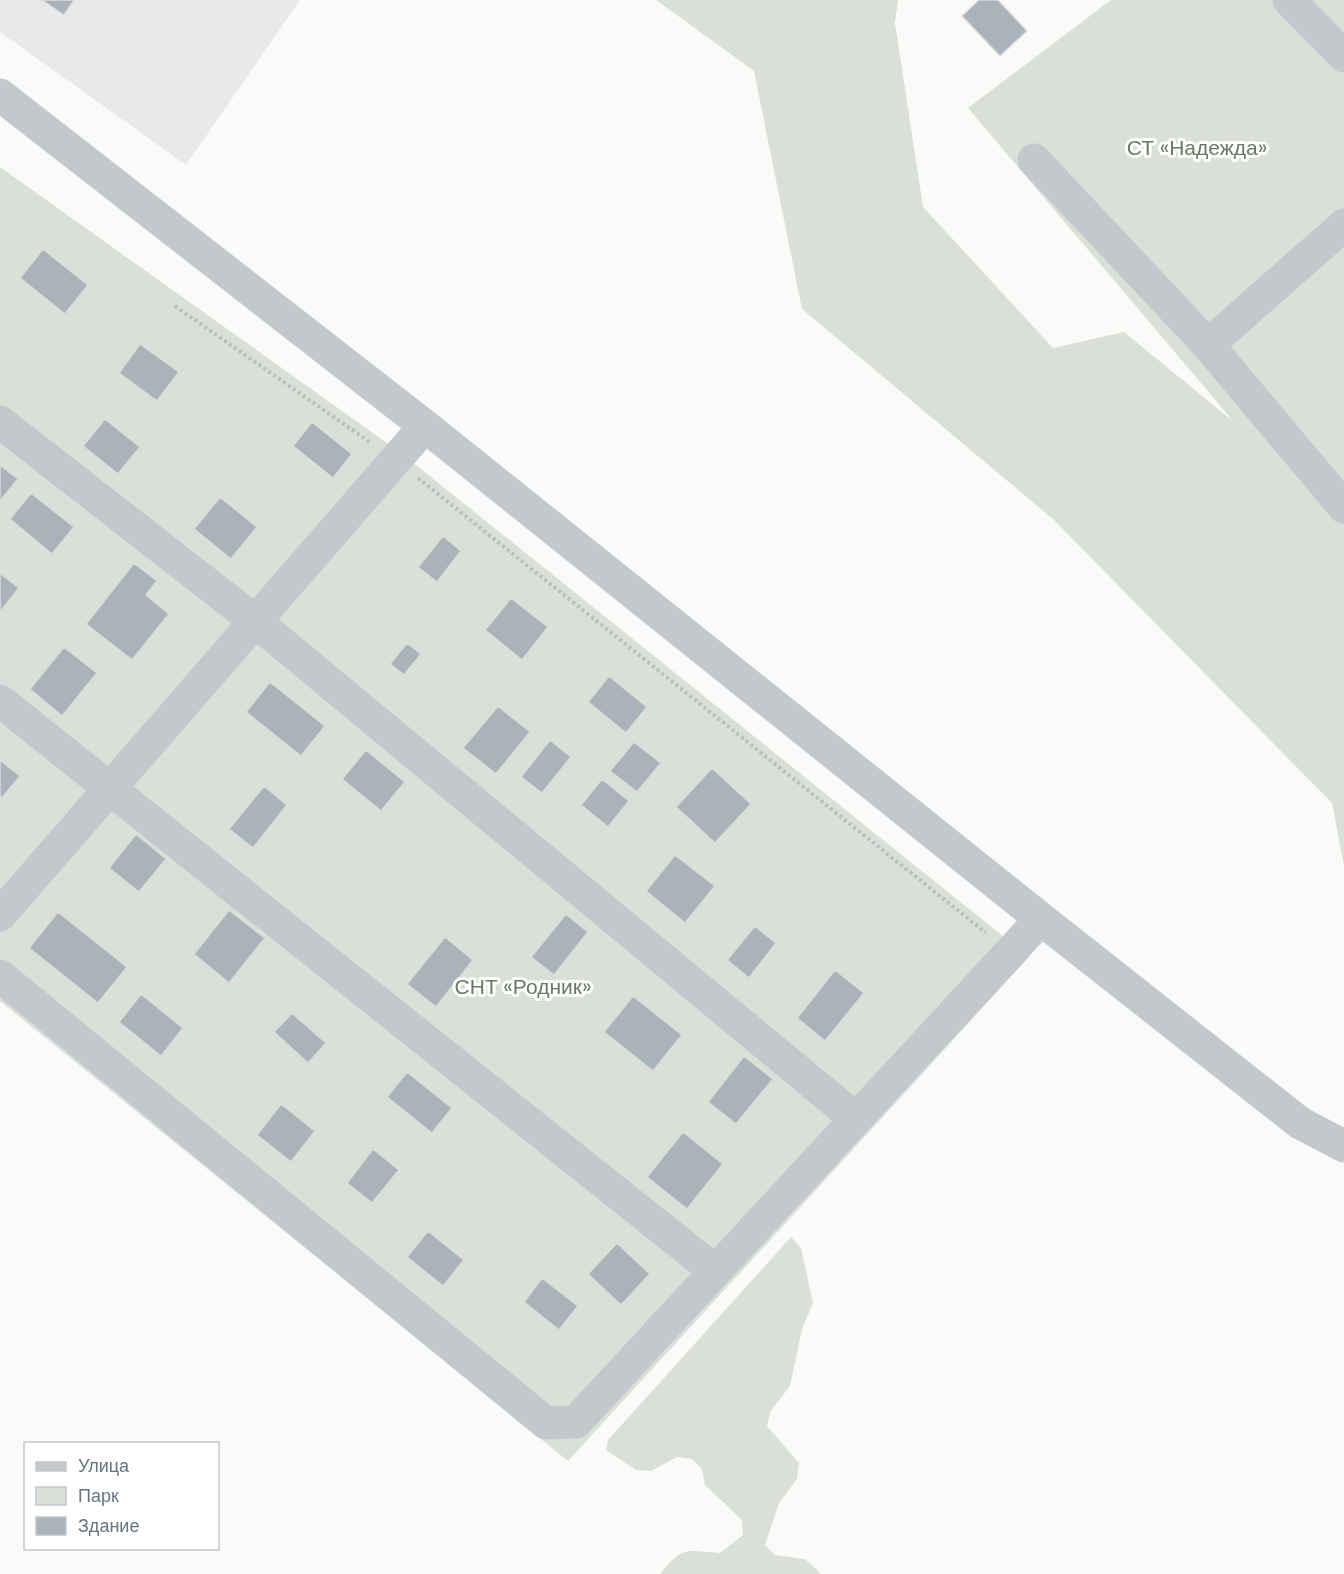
<svg xmlns="http://www.w3.org/2000/svg" width="1344" height="1574" font-family="'DM Sans',sans-serif">
  <style>
    .built { fill: #e8e9e9 }
    .green { fill: #dadfd7 }
    .building { fill: #aab3b9; stroke: #dcdcda; stroke-width: 1.5 }
    .lines { fill: none; stroke-linecap: round; stroke-linejoin: round }
    .path { stroke: #bbbfc2; stroke-width: 4; stroke-dasharray: 3 3; stroke-linecap: butt }
    .minor { stroke: #c3c8cc; stroke-width: 33 }
    .labels { text-anchor: middle; stroke-width: 6; stroke-linejoin: round; paint-order: stroke }
    .park-label { font-size: 21px; fill: #687a64; stroke: #fff }
  </style>
  <rect width="100%" height="100%" fill="#fafaf8"/>
  <path class="built" d="M0,0H300L186,165L0,32Z"/>
  <path class="green" d="M656,0H898L895,23L923,207L1053,348L1124,332L1234,422L968,108L1111,0H1344V866L1332,803L1053,519L802,309L754,71Z
    M0,167L401,453L1029,957L568,1461L0,1001Z
    M791,1237L801,1248L813,1303L802,1329L790,1386L770,1412L767,1426L799,1463L797,1479L779,1503L765,1545L775,1555L805,1559L821,1574H660C684,1545 685,1551 720,1553L743,1535L742,1520L705,1485L702,1469L692,1459L677,1457L651,1471L636,1470L606,1450L608,1440Z"/>
  <path class="building" d="M42,0H74L64,15Z
    M979,0H998L1027,31L1000,56L962,16Z
    M43,249L88,285L65,314L20,278Z
    M140,344L179,372L157,401L119,373Z
    M105,419L140,447L118,474L83,446Z
    M312,422L352,454L333,478L293,446Z
    M0,465L18,479L0,501Z
    M31,493L74,527L52,554L10,519Z
    M220,497L257,527L231,559L194,529Z
    M443,536L461,551L437,582L418,567Z
    M134,563L157,581L146,595L169,614L132,660L86,624Z
    M0,573L19,588L0,612Z
    M511,598L548,627L522,660L485,630Z
    M407,643L421,654L404,675L390,664Z
    M64,647L97,673L62,716L30,689Z
    M609,676L647,707L626,733L588,702Z
    M270,682L325,726L301,756L246,712Z
    M498,706L530,732L496,774L463,748Z
    M550,740L571,757L542,793L521,777Z
    M634,742L661,763L637,792L610,771Z
    M366,750L405,782L381,811L342,779Z
    M0,760L20,776L2,798L0,796Z
    M712,768L751,804L715,843L676,807Z
    M602,779L629,801L608,827L581,805Z
    M264,786L287,805L253,848L229,829Z
    M136,834L166,859L139,892L109,868Z
    M675,855L715,886L685,923L646,891Z
    M229,910L265,938L229,983L194,954Z
    M58,912L127,967L98,1003L29,948Z
    M566,914L588,932L554,975L531,957Z
    M755,926L776,943L749,978L727,960Z
    M445,937L473,960L436,1007L407,984Z
    M835,970L864,993L825,1041L797,1018Z
    M141,994L183,1028L161,1056L119,1022Z
    M633,996L682,1035L653,1071L604,1032Z
    M292,1013L326,1043L308,1063L274,1032Z
    M744,1056L773,1079L736,1124L708,1102Z
    M407,1072L452,1108L432,1133L387,1097Z
    M281,1104L315,1131L291,1162L257,1135Z
    M683,1132L723,1164L687,1209L647,1177Z
    M373,1149L399,1170L372,1203L347,1183Z
    M428,1231L464,1260L443,1286L407,1257Z
    M617,1243L650,1274L621,1305L588,1274Z
    M542,1278L578,1306L559,1330L524,1302Z"/>
  <g class="lines">
    <path class="path" d="M175,306L371,443
      M418,478L986,933"/>
    <path class="minor" d="M1289,0L1344,56
      M0,95L425,426L1041,919L1300,1123L1344,1146
      M1034,160L1208,345L1344,507
      M1208,345L1344,225
      M0,422L255,621L856,1119
      M0,701L715,1271
      M0,915L425,426
      M0,976L546,1423L576,1422L1041,919"/>
  </g>
  <g class="labels">
    <g class="park-label">
      <text x="1197" y="155">СТ «Надежда»</text>
      <text x="523" y="994">СНТ «Родник»</text>
    </g>
  </g>
  <rect x="24" y="1442" width="195" height="108" fill="#ffffff" stroke="#c1c8cd" stroke-width="1.5"/>
  <rect x="36" y="1462" width="30" height="9" fill="#c3c8cc" stroke="#c1c8cd" stroke-width="1.5"/>
  <text x="78" y="1472" font-size="18" fill="#657683">Улица</text>
  <rect x="36" y="1487" width="30" height="18" fill="#dadfd7" stroke="#c1c8cd" stroke-width="1.5"/>
  <text x="78" y="1502" font-size="18" fill="#657683">Парк</text>
  <rect x="36" y="1517" width="30" height="18" fill="#aab3b9" stroke="#c1c8cd" stroke-width="1.5"/>
  <text x="78" y="1532" font-size="18" fill="#657683">Здание</text>
</svg>
